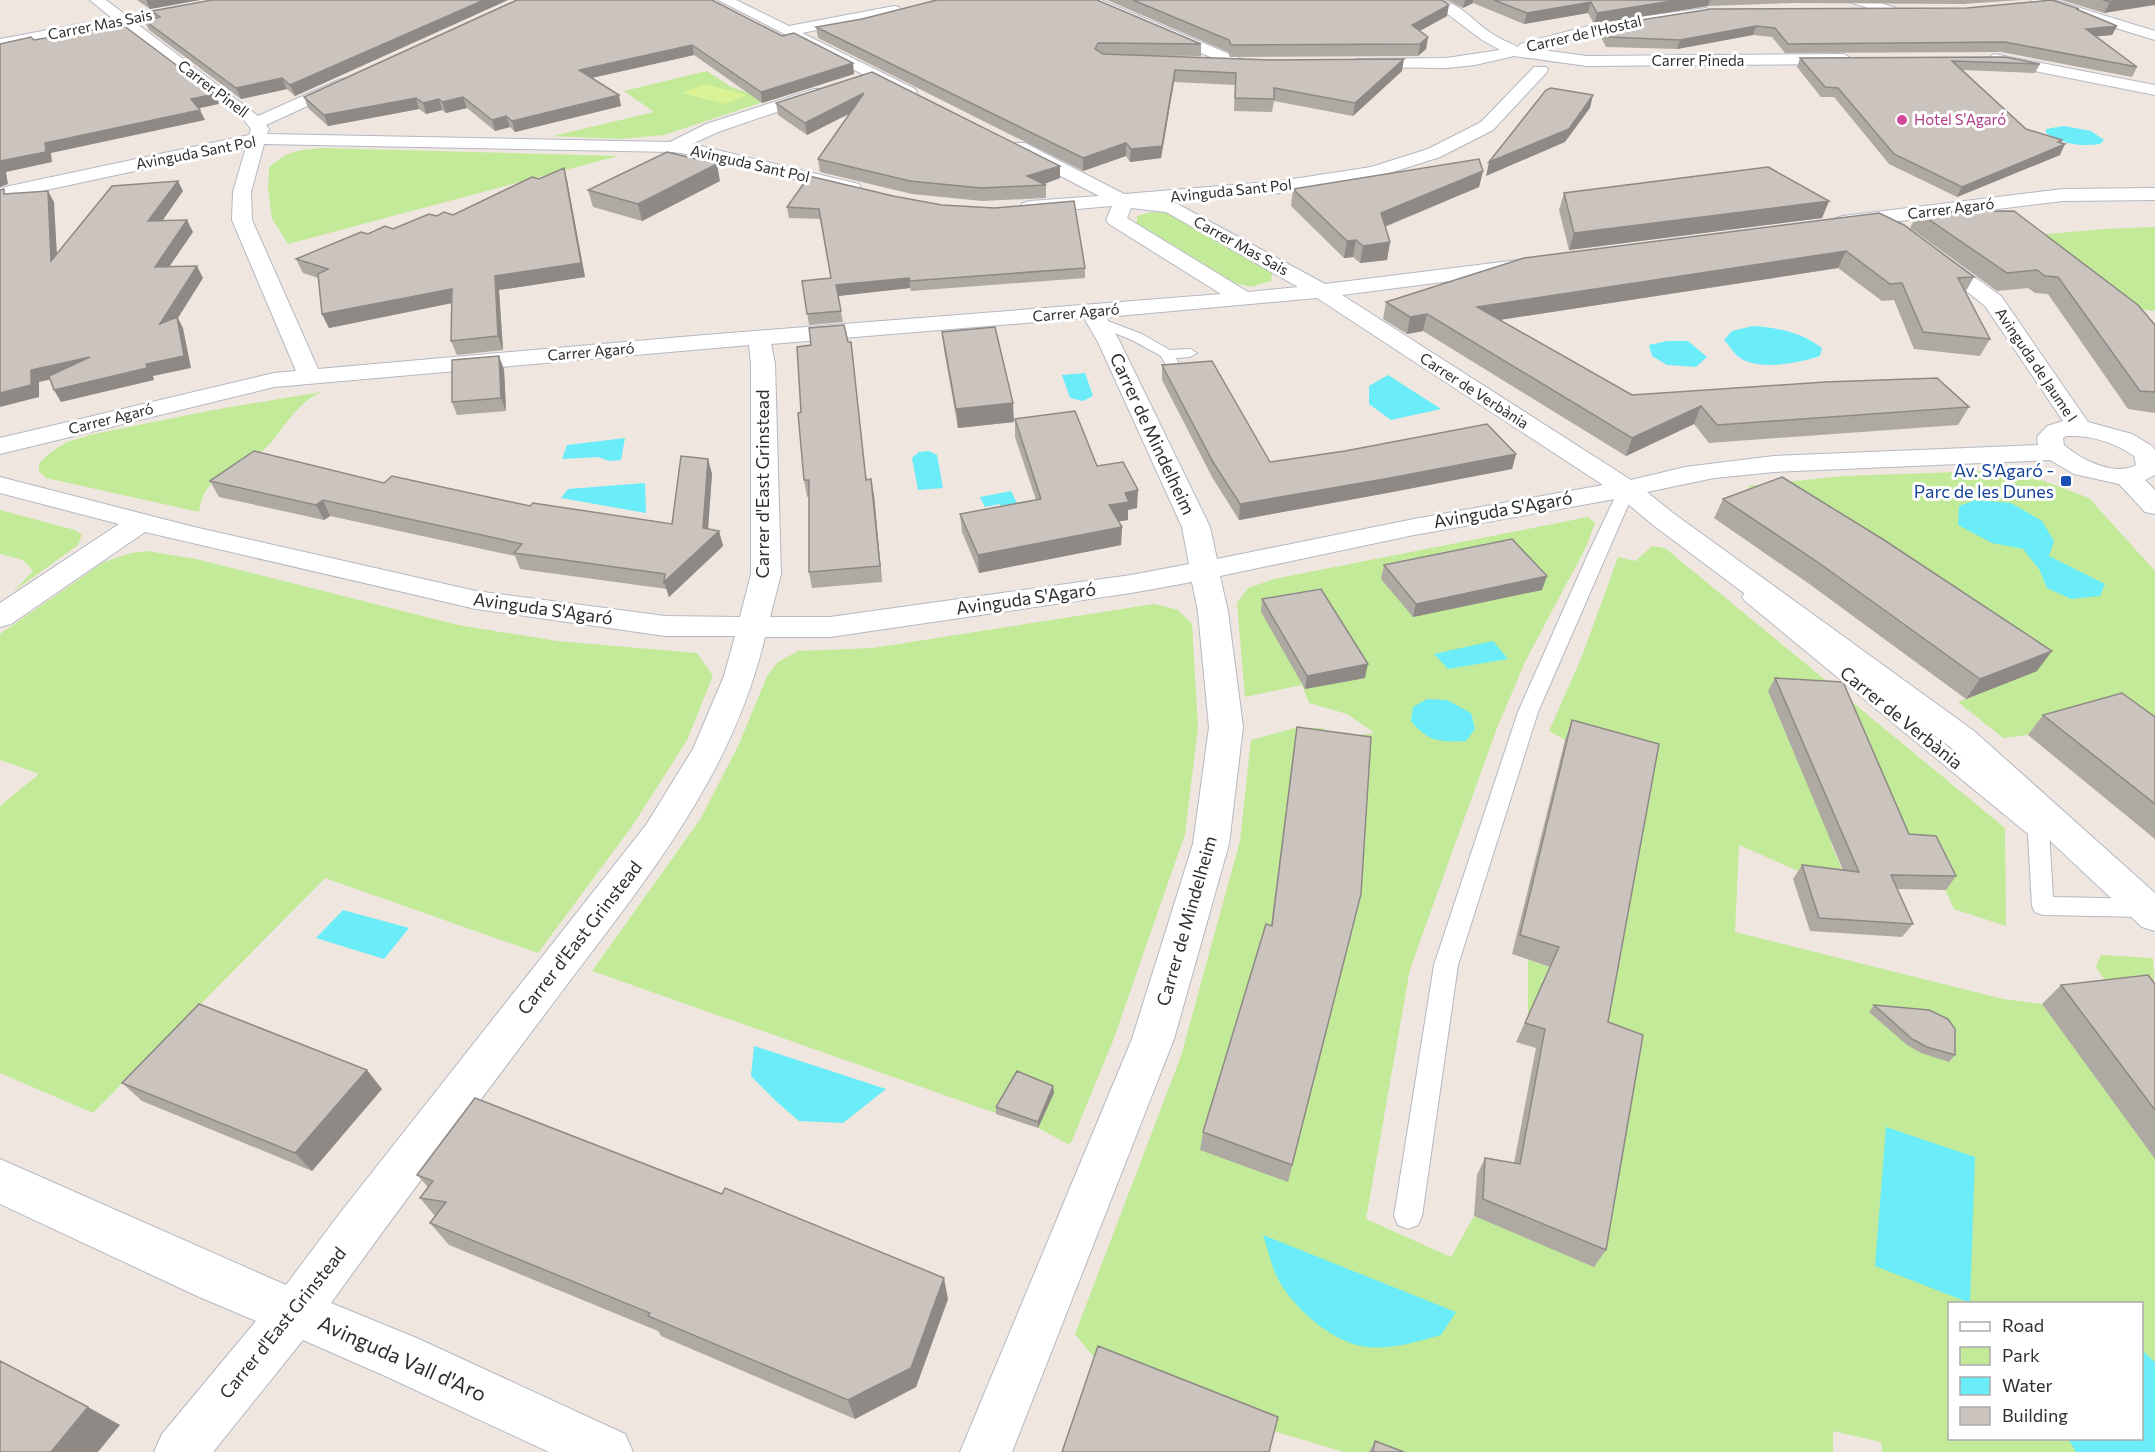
<svg xmlns="http://www.w3.org/2000/svg" width="2155" height="1452" font-family="Commissioner,sans-serif">
  <style>
    .green { fill: #c2ea98; fill-rule: evenodd }
    .pitch { fill: #daf293 }
    .water { fill: #6becf9 }
    .lines { fill: none; stroke-linecap: round; stroke-linejoin: round }
    .lane-casing { stroke: #b4b8c2; stroke-width: 2 }
    .street-casing { stroke: #b4b8c2; stroke-width: 2 }
    .lane { fill: #fff; fill-rule: evenodd }
    .street { fill: #fff; fill-rule: evenodd }
    .wall { fill: #afa9a3 }
    .shaded-wall { fill: #8e8985 }
    .building { fill: #cbc4be; stroke: #8e8985; stroke-width: 1.5 }
    .hotel-dot { fill: #d1479c; stroke: #fff; stroke-width: 2 }
    .transit-dot { fill: #1a4fb4; stroke: #fff; stroke-width: 2 }
    .labels { text-anchor: middle; stroke-width: 6; stroke-linejoin: round; paint-order: stroke }
    .far-street-label { font-size: 15px; fill: #2e2e2e; stroke: #fff }
    .far-hotel-label { font-size: 15px; fill: #b23c85; stroke: #fff; text-anchor: start }
    .street-label { font-size: 18px; fill: #2e2e2e; stroke: #fff }
    .transit-label { font-size: 18px; fill: #164399; stroke: #fff; text-anchor: end }
    .near-street-label { font-size: 21px; fill: #2e2e2e; stroke: #fff }
  </style>
  <rect width="100%" height="100%" fill="#f0e6e0"/>
  <path class="green" d="M707,71L731,87L769,100L664,135L620,139L553,136L654,112L624,91Z
    M324,148L618,156L288,244L272,219L268,189L269,168C287,150 300,150 324,148Z
    M1151,212L1167,213L1272,273L1271,281L1251,287L1235,283L1137,223V216Z
    M2155,227V311L2110,306L2035,235L2105,229Z
    M321,392C293,406 286,427 266,448C251,462 224,469 212,483C203,493 201,500 199,512L46,478L39,471V463L51,452L67,442L94,434L213,410Z
    M2015,470L2089,498L2155,571V751L2028,735L2003,738L1958,702L2036,671L1747,486L1843,476Z
    M0,510L75,530L82,535L78,545L14,591L33,571L23,560L0,554Z
    M1588,517L1595,523L1586,547L1525,662L1497,728L1410,969L1366,1219L1451,1257L1474,1216L1594,1266L1528,1014V960L1607,986L1565,740L1549,731L1582,656L1618,557L1636,561L1652,546L1665,548L2005,828L2006,926L1954,909L1926,849L1831,844L1849,885L1823,882L1739,845L1735,932L2003,999L2042,1004L2155,1158V1452H1882L1881,1442L1833,1431V1452H1344L1273,1431L1097,1361L1075,1334L1181,1056L1240,841L1251,740L1295,728H1321L1346,737L1375,733L1347,714L1309,703L1302,685L1245,697L1237,603L1248,588L1274,579ZM1950,1304H2142V1438H1950Z
    M147,551L196,559L458,625L557,641L697,653L713,676L687,740L633,825L538,953L325,878L93,1113L0,1073V806L39,774L0,760V634L104,562L131,553Z
    M1154,604L1178,610L1192,624L1198,727L1185,834L1113,1041L1070,1145L1038,1128L592,971L701,818L739,744L767,676L778,662L798,651L873,648Z
    M2101,955L2153,958L2155,1002L2115,995L2096,967Z"/>
  <path class="pitch" d="M705,84L747,95L725,104L682,93Z"/>
  <path class="water" d="M2064,126L2091,131L2104,140L2100,144C2082,147 2062,144 2046,133V129Z
    M1753,326C1779,328 1800,332 1822,348L1820,356C1799,363 1760,371 1740,358C1734,354 1729,345 1724,340L1732,331Z
    M1667,341H1688L1707,357L1696,367L1667,365L1652,356L1649,345Z
    M1085,373L1093,396L1083,401L1070,398L1062,375Z
    M1388,375L1441,409L1391,420L1369,404V386Z
    M625,438L621,460L609,461L598,457L562,459L567,445Z
    M929,451L937,455L943,488L918,490L912,458L919,452Z
    M645,483L646,513L561,498L568,489Z
    M1011,491L1019,507L1002,508L1000,504L985,507L980,497Z
    M1975,500L2011,503L2042,521L2054,541L2049,556L2105,584L2100,596L2071,599L2047,588L2039,569L2023,549L1992,543L1958,525L1959,506Z
    M1493,641L1508,659L1448,669L1434,654Z
    M1427,699L1447,700L1471,713L1475,729L1466,741C1440,742 1428,742 1411,721L1413,707Z
    M343,910L409,928L384,959L316,938Z
    M754,1046L886,1089L843,1123L799,1121L778,1103L751,1076Z
    M1886,1127L1975,1157L1970,1303L1875,1266Z
    M1263,1235L1456,1312L1441,1335C1418,1341 1393,1350 1368,1347C1334,1344 1294,1309 1278,1279C1271,1266 1268,1249 1263,1235Z
    M2142,1350L2155,1362V1452H2076L2068,1439L2142,1438Z"/>
  <g class="lines">
    <g class="lane-casing">
      <path id="lane" d="M1097,317L1142,334L1170,350L1190,349L1197,353L1190,357L1176,358L1182,370L1175,374L1170,373L1161,356L1132,340L1092,324L1090,321Z
        M1627,484L1633,486L1646,500L1638,505L1630,501L1538,712L1458,965L1422,1216L1418,1225L1408,1229L1398,1225L1394,1216L1434,965L1518,712L1589,552L1619,489Z
        M1751,591L1757,593L2045,825L2049,831L2053,897L2147,899L2155,902V914L2147,917L2043,915L2035,912L2032,906L2028,834L1745,601L1742,597L1745,593Z"/>
    </g>
    <g class="street-casing">
      <path id="street" d="M90,0H106L127,16L143,15L145,18L143,21L136,23L258,116L341,79H353L355,82L353,85L266,125L269,129L267,134L670,142L706,124L814,89H826L828,92L826,95L718,132L692,144L859,184L861,188L859,192L852,194L707,157L673,152L264,144L251,192L252,220L318,369L693,336L1221,294L1109,224L1106,220L1112,206L1030,213L1023,211L1020,207L1023,203L1030,201L1099,196L1013,151L1010,147L1013,143H1025L1124,194L1280,181L1371,167L1428,149L1481,122L1534,67H1546L1548,70L1546,73L1493,130L1440,157L1374,178L1280,193L1172,201L1325,284L1527,259L1534,261L1537,265L1534,269L1527,271L1342,295L1631,480L1685,467L1774,456L2038,445L2037,437L2047,426L2063,421L1985,306L1925,258L1928,254L1935,252L1942,254L2001,296L2088,422L2132,434L2152,446L2155,450V475L2145,480L2155,490V514L2145,512L2119,484L2074,474L2050,460L1774,472L1714,478L1647,492L1673,513L1974,731L2155,893V931L2142,927L1950,747L1653,525L1621,498L1414,535L1220,576L1228,612L1243,727L1229,844L1174,1039L1012,1452H960L1132,1039L1193,844L1209,727L1198,612L1192,582L1131,593L830,637H765C731,780 643,883 557,998C481,1099 405,1200 331,1303L419,1339L625,1434L633,1452H549L383,1375L303,1340L213,1452H154L162,1434L256,1321L197,1296L0,1204V1159L286,1285L340,1213L646,825L693,749L724,676L735,636H665L476,609L145,532L11,624L0,627V603L119,524L0,493V477L194,527L476,591L665,616L740,617L751,574V364L749,345L274,387L0,454V438L274,373L296,371L232,220L233,192L246,147L0,200V188L249,135L251,129L244,120L121,25L0,49V39L112,18ZM1131,208L1166,212L1298,287L1248,292L1127,218ZM1317,298L1603,485L1414,519L1217,559L1210,527L1120,342L1106,317ZM1084,318L1098,342L1182,527L1189,564L1131,575L830,617H770L781,574L775,364L771,344ZM2067,436C2091,435 2114,442 2134,456L2136,465C2114,477 2080,459 2064,445L2063,438Z
        M718,0H736L789,26L894,6L899,7L901,10L899,13L802,33L915,89L917,92L915,95H903Z
        M1082,0H1101L1246,61L1248,64L1240,69L1234,67L1084,3Z
        M1429,0C1461,0 1467,17 1491,33C1499,39 1509,42 1518,47L1520,44L1603,22L1706,8L1713,12L1706,16L1634,24L1534,49L1587,56L1844,54L1852,59L1844,64L1587,66L1514,56L1475,65L1446,68L1351,67L1349,64L1357,59L1446,58L1500,50L1482,40Z
        M1850,0H1871L1896,8L1898,11L1891,15L1852,3Z
        M2032,0H2054L2155,31V40L2034,3Z
        M1994,54L2155,85V95L1989,62L1986,59Z
        M2155,188V200L2063,201L1843,228L1836,226L1833,222L1836,218L1843,216L2063,189Z"/>
    </g>
    <use href="#lane" class="lane"/>
    <use href="#street" class="street"/>
  </g>
  <path class="wall" d="M137,0H200L150,9Z
    M212,0H508L295,96L287,89L241,99L149,30L144,20L155,18L152,11Z
    M517,0L854,74L762,103L694,55L592,78L621,106L515,132L510,127L495,131L467,108L446,113L442,110L426,114L419,109L328,126L308,108L304,97Z
    M1107,0H1442L1447,16L1420,31L1428,37L1426,49L1418,56L1230,57L1228,52Z
    M1444,0H2020L1963,4L1793,3L1708,6L1594,24L1588,13L1524,24L1473,3L1463,8L1449,1Z
    M2061,0H2155L2104,13Z
    M2078,10L2117,26L2112,35L2096,36L2137,67L2132,77L2001,52L1785,53L1772,37L1753,35L1677,49L1606,47L1600,35L1602,26Z
    M862,19L1201,44V56L1109,55L1402,71L1353,116L1274,101L1272,112L1234,111L1235,85L1174,82L1161,158L1130,162L1126,156L1083,171L818,38L816,27Z
    M2005,57L2040,64L2035,73L1963,70L2026,129L2062,140L2061,143L2060,155L1957,197L1889,164L1834,97H1821L1797,67L1800,58Z
    M872,72L1060,178L1043,184L1046,185V198L982,201L912,194L820,172L818,159L851,113L807,135L778,115L776,103Z
    M1483,171L1479,187L1385,227L1390,242L1387,260L1360,263L1353,257L1344,258L1291,206L1293,189Z
    M809,176L1085,268V278L911,291L910,288L838,296L843,322L809,325L802,281L831,278L820,219L789,218L787,207Z
    M539,179L567,180L585,277L499,290L503,350L457,355L451,341L452,303L329,328L322,314L318,278L303,273L296,259L368,234L393,229L437,216L453,215Z
    M720,181L642,221L593,207L588,190Z
    M1564,193L1829,201L1822,218L1569,250L1559,210Z
    M2014,211L2155,325V413L2128,409L2048,294L2035,293L2028,288L1997,291L1910,228L1918,212Z
    M1879,213L1974,277L1965,293L1990,339L1980,356L1914,349L1894,300L1882,301L1838,268L1500,320L1632,395L1969,407L1958,425L1709,443L1694,424L1626,456L1423,331L1407,334L1383,319L1386,302Z
    M942,332L1014,422L958,428L944,350Z
    M811,345L874,495L882,582L812,588L809,572V496L807,497L804,480L801,412Z
    M1162,365L1270,462L1345,451L1516,454L1512,469L1387,493L1239,520L1212,477L1162,380Z
    M504,369L506,411L457,415L452,402Z
    M1015,419L1097,466L1137,508L1128,510V520L1118,521L1122,527L1121,545L979,573L962,532L960,514L1036,500L1015,437Z
    M708,459L712,474L708,529L719,531L723,546L669,597L667,589L520,569L515,556L330,516L324,520L219,497L210,481L384,483L530,506L672,524Z
    M1723,499L2037,671L1966,699L1808,583L1714,518Z
    M1384,565L1542,590L1413,617L1381,579Z
    M1262,599L1365,678L1305,689L1261,612Z
    M1775,678L1909,834L1956,876L1946,890L1897,889L1913,924L1902,937L1810,931L1793,879L1802,865L1843,870L1768,691Z
    M2043,715L2155,717V839L2028,735Z
    M1572,720L1608,1022L1606,1250L1594,1267L1474,1216L1477,1175L1485,1158L1514,1163L1536,1048L1516,1042L1550,967L1512,954L1565,740Z
    M1297,727L1361,894L1288,1182L1200,1150L1203,1132L1271,926L1294,747Z
    M2155,984V1159L2042,1004L2061,985Z
    M1874,1005L1955,1055L1949,1062L1921,1053L1907,1045L1869,1012Z
    M122,1083L382,1089L312,1171L142,1101Z
    M1053,1086L1054,1093L1038,1128L996,1114V1107Z
    M417,1175L948,1299L916,1387L855,1419L661,1336L658,1331L449,1245L430,1223L435,1216L420,1198L428,1187Z
    M1375,1441L1404,1452H1369Z"/>
  <path class="shaded-wall" d="M146,0H200L150,9Z
    M484,0H508L295,96L290,85Z
    M1465,0H1473V3L1463,8Z
    M1678,0H1710L1708,6L1594,24L1597,13Z
    M2122,0H2155V5L2104,13L2110,2Z
    M1591,2L1588,13L1524,24L1527,13Z
    M1449,5L1447,16L1410,36L1412,25Z
    M1756,26L1753,35L1677,49L1680,40Z
    M2117,26L2112,35L2081,38L2086,29Z
    M1428,37L1426,49L1418,56L1420,44Z
    M692,45L694,55L582,80L579,70Z
    M1404,59L1402,71L1353,116L1355,103Z
    M853,63L854,74L762,103L761,92Z
    M1175,70L1174,82L1161,158L1130,162L1131,149Z
    M282,78L287,89L241,99L236,88Z
    M864,93L866,105L807,135L805,123Z
    M215,94L219,104L196,109L191,99Z
    M619,95L621,106L515,132L512,121Z
    M1593,95L1590,108L1565,142L1486,176L1489,162Z
    M463,97L467,108L446,113L442,102Z
    M416,98L419,109L328,126L324,115Z
    M439,99L442,110L426,114L423,103Z
    M200,110L205,120L51,153L52,162L6,172L8,184L0,187V161L45,143Z
    M506,116L510,127L495,131L492,120Z
    M2062,140L2058,147L2065,144L2060,155L1957,197L1962,187Z
    M1126,143V156L1083,171V158Z
    M717,164L720,181L642,221L638,204Z
    M1060,166V178L1039,186L1027,176Z
    M564,168L567,180L585,277L499,290L503,350L498,336L495,276Z
    M1483,171L1479,187L1378,229L1381,213Z
    M178,181L183,191L154,233L148,221Z
    M48,191L54,202L58,273L51,261Z
    M1829,201L1822,218L1569,250L1574,233Z
    M187,220L193,232L161,279L155,267Z
    M1356,240L1353,257L1344,258L1347,241Z
    M1390,242L1387,260L1360,263L1363,246Z
    M1846,251L1838,268L1473,324L1477,307Z
    M197,266L203,278L178,318L183,328L191,368L153,376L154,380L61,402L54,390L146,364L160,324Z
    M909,278L910,288L838,296L836,285Z
    M452,289L457,302L329,328L322,314Z
    M1427,314L1423,331L1407,334L1410,317Z
    M499,356L504,369L506,411L501,398Z
    M90,357L97,369L39,382V397L0,407V393L31,370Z
    M1013,403L1014,422L958,428L956,409Z
    M1701,406L1694,424L1626,456L1632,438Z
    M1516,454L1512,469L1387,493L1239,520L1240,504Z
    M708,459L712,474L707,542L719,531L723,546L669,597L664,582L703,528Z
    M871,479L874,495L882,582L880,566Z
    M1138,490L1137,508L1128,510V520L1109,523V505L1125,493Z
    M323,500L330,516L324,520L316,505Z
    M1122,527L1121,545L979,573L978,555Z
    M1547,576L1542,590L1413,617L1416,604Z
    M2052,651L2037,671L1966,699L1980,679Z
    M1368,664L1365,678L1305,689L1307,676Z
    M367,1070L382,1089L312,1171L295,1153Z
    M1053,1086L1054,1093L1038,1128V1122Z
    M944,1278L948,1299L916,1387L855,1419L848,1400Z
    M88,1407L120,1425L98,1452H51Z"/>
  <path class="building" d="M212,0H484L290,85L282,78L236,88L144,20L160,17L152,11Z
    M517,0H712L782,36L794,33L853,63L761,92L692,45L579,70L619,95L512,121L506,116L492,120L463,97L442,102L439,99L423,103L416,98L324,115L304,97Z
    M937,0H1097L1201,44L1098,43L1095,49L1103,54L1271,60L1404,59L1355,103L1274,88V99L1235,98L1236,73L1175,70L1162,146L1131,149L1126,143L1083,158L816,27L862,19Z
    M1133,0H1442L1449,5L1412,25L1428,37L1420,44L1231,45L1229,40Z
    M1494,0H1678L1597,13L1591,2L1527,13Z
    M2052,0L2079,9H2076L2117,26L2086,29L2137,67L2005,42L1788,44L1775,28L1756,26L1680,40L1609,37L1602,26L1711,9L1967,8Z
    M2103,0H2122L2110,2Z
    M123,25L215,94L191,99L200,110L45,143L46,152L0,161V44L31,37L34,40Z
    M2005,57L2040,64L1952,61L2026,129L2062,140L2058,142L2065,144L1962,187L1894,154L1838,88L1825,87L1800,58Z
    M872,72L1060,166L1027,176L1046,185L981,188L910,181L818,159L864,93L805,123L776,103Z
    M1551,88L1593,95L1569,129L1489,162L1546,90Z
    M667,152L717,164L638,204L588,190Z
    M1479,159L1483,171L1381,213L1390,242L1363,246L1356,240L1347,241L1293,189Z
    M1768,167L1829,201L1574,233L1564,193Z
    M564,168L581,263L495,276L498,336L451,341L452,289L322,314L318,274L328,269L296,259L361,232L368,234L385,226L393,229L429,214L437,216L444,212L453,215L532,177L539,179Z
    M809,176L893,196L942,205L995,208L1074,201L1085,268L910,281L909,278L836,285L841,311L807,314L802,281L831,278L819,209L787,207Z
    M178,181L148,221L187,220L155,267L197,266L160,324L177,317L184,356L146,364L147,368L54,390L49,376L90,357L31,370V385L0,393V190L4,189V194L48,191L51,261L112,186Z
    M2014,211L2138,305L2155,325V392L2140,391L2058,277L2045,276L2037,270L2007,273L1918,212Z
    M1879,213L1904,225L1974,277L1958,278L1990,339L1923,332L1902,283L1890,284L1846,251L1477,307L1632,395L1825,382L1937,378L1969,407L1717,425L1701,406L1632,438L1427,314L1410,317L1386,302L1524,258Z
    M844,325L848,342H851L866,480L871,479L880,566L809,572V480H804L798,413L801,412L797,347L811,345L809,328Z
    M995,327L1013,403L956,409L942,332Z
    M499,356L501,398L452,402V360Z
    M1212,361L1270,462L1345,451L1487,424L1516,454L1390,478L1240,504L1213,462L1162,365Z
    M1075,411L1097,466L1123,462L1138,490L1125,493L1129,502L1109,505L1122,527L978,555L960,514L1041,499L1015,419Z
    M254,451L384,483L392,476L530,506L533,503L672,524L681,456L708,459L703,528L719,531L664,582L665,574L514,553L522,544L323,500L316,505L210,481Z
    M1782,477L1884,540L2052,651L1980,679L1819,563L1723,499Z
    M1512,539L1547,576L1416,604L1384,565Z
    M1321,589L1368,664L1307,676L1262,599Z
    M1775,678L1843,682L1909,834L1936,836L1956,876L1891,875L1913,924L1819,918L1802,865L1859,872Z
    M2122,693L2155,717V804L2043,715Z
    M1572,720L1659,744L1608,1022L1643,1035L1606,1250L1483,1199L1485,1158L1520,1164L1545,1029L1525,1023L1559,947L1520,935Z
    M1297,727L1371,737L1361,894L1292,1165L1203,1132L1266,924L1272,926Z
    M2148,975L2155,984V1110L2061,985Z
    M199,1004L367,1070L295,1153L122,1083Z
    M1874,1005L1929,1010L1948,1019L1955,1029V1055L1927,1047L1912,1039Z
    M1017,1071L1053,1086L1038,1122L996,1107Z
    M475,1098L722,1194L725,1188L944,1278L911,1368L848,1400L648,1316L650,1313L430,1223L446,1202L420,1198L433,1181L417,1175Z
    M1098,1346L1278,1417L1269,1452H1062Z
    M0,1361L88,1407L51,1452H0Z
    M1375,1441L1404,1452H1373Z"/>
  <circle class="hotel-dot" cx="1902" cy="120" r="6"/>
  <rect class="transit-dot" x="2060" y="475" width="12" height="12" rx="3"/>
  <g class="labels">
    <g class="far-street-label">
      <text transform="translate(100 25) rotate(-11)" y="5">Carrer Mas Sais</text>
      <text transform="translate(1584 34) rotate(-13)" y="5">Carrer de l'Hostal</text>
      <text x="1698" y="66">Carrer Pineda</text>
      <text transform="translate(213 89) rotate(37)" y="5">Carrer Pinell</text>
      <text transform="translate(196 153) rotate(-11)" y="5">Avinguda Sant Pol</text>
      <text transform="translate(750 164) rotate(13)" y="5">Avinguda Sant Pol</text>
      <text transform="translate(1231 191) rotate(-6)" y="5">Avinguda Sant Pol</text>
      <text transform="translate(1951 209) rotate(-7)" y="5">Carrer Agaró</text>
      <text transform="translate(1241 246) rotate(29)" y="5">Carrer Mas Sais</text>
      <text transform="translate(1076 313) rotate(-5)" y="5">Carrer Agaró</text>
      <text transform="translate(591 352) rotate(-5)" y="5">Carrer Agaró</text>
      <text transform="translate(2036 365) rotate(56)" y="5">Avinguda de Jaume I</text>
      <text transform="translate(1474 391) rotate(33)" y="5">Carrer de Verbània</text>
      <text transform="translate(111 419) rotate(-14)" y="5">Carrer Agaró</text>
    </g>
    <g class="far-hotel-label">
      <text x="1914" y="125">Hotel S'Agaró</text>
    </g>
    <g class="street-label">
      <text transform="translate(1152 434) rotate(65)" y="6">Carrer de Mindelheim</text>
      <text transform="translate(763 484) rotate(-90)" y="6">Carrer d'East Grinstead</text>
      <text transform="translate(1503 510) rotate(-10)" y="6">Avinguda S'Agaró</text>
      <text transform="translate(1026 599) rotate(-8)" y="6">Avinguda S'Agaró</text>
      <text transform="translate(543 609) rotate(8)" y="6">Avinguda S'Agaró</text>
      <text transform="translate(1901 718) rotate(39)" y="6">Carrer de Verbània</text>
      <text transform="translate(1187 921) rotate(-74)" y="6">Carrer de Mindelheim</text>
      <text transform="translate(580 938) rotate(-52)" y="6">Carrer d'East Grinstead</text>
      <text transform="translate(283 1323) rotate(-51)" y="6">Carrer d'East Grinstead</text>
    </g>
    <g class="transit-label">
      <text x="2054" y="477">Av. S’Agaró -<tspan x="2054" dy="21">Parc de les Dunes</tspan></text>
    </g>
    <g class="near-street-label">
      <text transform="translate(402 1359) rotate(24)" y="7">Avinguda Vall d'Aro</text>
    </g>
  </g>
  <rect x="1948" y="1302" width="195" height="138" fill="#ffffff" stroke="#ababab" stroke-width="1.5"/>
  <rect x="1960" y="1322" width="30" height="9" fill="#ffffff" stroke="#ababab" stroke-width="1.5"/>
  <text x="2002" y="1332" font-size="18" fill="#2e2e2e">Road</text>
  <rect x="1960" y="1347" width="30" height="18" fill="#c2ea98" stroke="#ababab" stroke-width="1.5"/>
  <text x="2002" y="1362" font-size="18" fill="#2e2e2e">Park</text>
  <rect x="1960" y="1377" width="30" height="18" fill="#6becf9" stroke="#ababab" stroke-width="1.5"/>
  <text x="2002" y="1392" font-size="18" fill="#2e2e2e">Water</text>
  <rect x="1960" y="1407" width="30" height="18" fill="#cbc4be" stroke="#ababab" stroke-width="1.5"/>
  <text x="2002" y="1422" font-size="18" fill="#2e2e2e">Building</text>
</svg>
